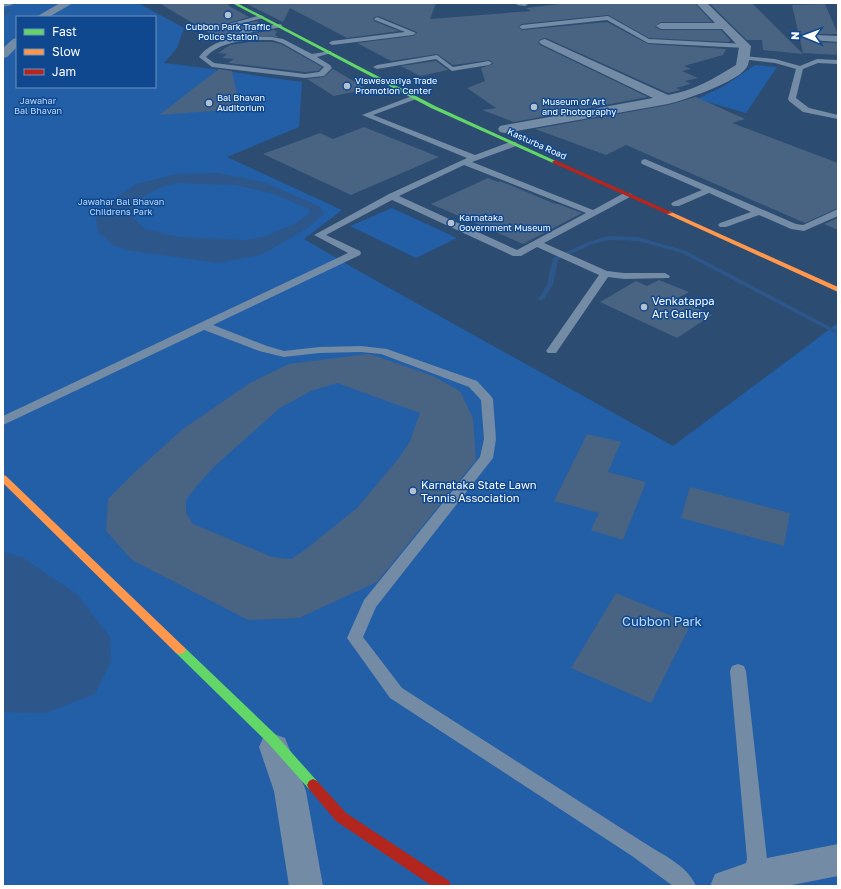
<svg xmlns="http://www.w3.org/2000/svg" width="841" height="889" font-family="'Golos Text',sans-serif">
  <style>
    .green { fill: #225fa7; fill-rule: evenodd }
    .water { fill: #2d578b; fill-rule: evenodd }
    .lines { fill: none; stroke-linecap: round; stroke-linejoin: round }
    .stream { fill: #2d578b; fill-rule: evenodd }
    .building { fill: #496382; fill-rule: evenodd }
    .lane { fill: #738ba5; fill-rule: evenodd }
    .street { fill: #738ba5; fill-rule: evenodd }
    .fast { fill: #63d668; fill-rule: evenodd }
    .slow { fill: #ff974d; fill-rule: evenodd }
    .jam { fill: #b3261e; fill-rule: evenodd }
    .poi-dot { fill: #b5c0ce; stroke: #0f488f; stroke-width: 1.5 }
    .labels { text-anchor: middle; stroke-width: 3; stroke-linejoin: round; paint-order: stroke }
    .far-poi-label { font-size: 9px; fill: #fff; stroke: #0f488f; text-anchor: start }
    .far-park-label { font-size: 9px; fill: #bfdcfe; stroke: #0f488f }
    .far-street-label { font-size: 9px; fill: #fff; stroke: #0f488f }
    .poi-label { font-size: 11px; fill: #fff; stroke: #0f488f; text-anchor: start }
    .near-park-label { font-size: 13px; fill: #bfdcfe; stroke: #0f488f }
  </style>
  <rect width="100%" height="100%" fill="#2c4c72"/>
  <path class="green" d="M3,3H138L184,28L177,48L164,63C211,68 256,76 302,82L299,127L227,157L342,210L304,239L357,270L673,446L838,323V886H3ZM17,17H155V87H17Z
    M755,65L777,67L746,113L697,99L724,86Z
    M392,208L457,238L416,258L350,226Z"/>
  <path class="water" d="M218,173L264,182L319,206L324,214L306,229L263,254L219,263L132,251L114,246L98,232L96,219L116,198L136,184L176,174ZM176,183L235,185L271,193L309,209V214L294,224L264,237L243,240L179,237L145,229L133,218L139,200L155,190Z
    M3,552L22,557L77,594L110,637L111,662L95,694L46,713L3,712Z"/>
  <g class="lines">
    <path class="stream" d="M8,9L11,10L3,17V14Z
      M608,236L638,237L686,251L838,331V335L682,253L638,241L608,240L590,245L558,260L553,285L543,300H539L538,299L547,285L553,258L586,243Z"/>
  </g>
  <path class="building" d="M159,3H228L229,6L249,17L225,24L224,25L227,28L257,21L264,25L242,29L238,32L242,35L221,40Z
    M245,3H436L430,19L531,11L526,8L568,3H695L712,22H661L655,27L661,30H721L730,40L729,42L649,38L608,15L521,24L518,27L522,30L607,22L648,44L726,49L723,55L684,66L691,69L682,71L698,78L685,81L691,84L676,88L681,90L668,93L546,38L541,39L538,42L540,45L648,97L514,122L482,110L496,108L467,88L485,81L481,68L493,64V63L490,60L453,65L437,54L391,61L357,43L413,36L417,33V32L378,16L373,18L374,21L399,31L347,38L290,8L283,22Z
    M709,3H752L803,54L763,50L762,40H747Z
    M825,4L838,34H816L809,38L812,42L838,43V55L803,53L792,5Z
    M274,30L277,32L275,35L278,37L244,35Z
    M250,42H272L281,44L322,67L318,71L305,72L228,63L234,59L222,58L227,54L218,53L230,45Z
    M436,61L448,70L420,76L401,66Z
    M219,69L232,71L240,109L159,115Z
    M333,69L367,89L334,96L307,79L324,77Z
    M696,97L745,119L732,123L838,163V208L805,223L626,145L606,155L535,129L668,105Z
    M364,127L439,157L351,195L263,154L320,133L333,139Z
    M488,178L498,182L500,181L553,203L558,204L582,213L523,244L431,204Z
    M838,218V230L824,224Z
    M659,280L689,292L676,299L712,315L677,338L600,302L636,281L647,286Z
    M367,354L373,355L433,376L460,391L473,418L476,460L377,582L299,618L248,620L132,560L106,531L108,499L135,472L183,429L250,383L289,364ZM337,383L420,413L410,441L399,458L357,508L305,550L291,559L272,557L193,524L186,513V500L200,482L217,464L280,408L311,391Z
    M587,434L621,442L608,472L646,482L623,540L591,530L599,513L554,501Z
    M690,487L790,513L784,546L681,518Z
    M616,593L691,624L651,703L571,668Z"/>
  <g class="lines">
    <path class="lane" d="M261,15L264,17L263,18L228,27L225,25Z
      M608,16L649,39L745,44L748,46L745,48L648,43L607,20L522,29L519,27L522,25Z
      M377,17L416,33L413,35L332,45L329,43L332,41L405,32L375,20L374,19Z
      M280,24L282,25V27L242,34L239,32L242,30Z
      M250,36L272,37L283,39L312,54L331,51V53L317,57L330,65L332,68L324,76L305,78L212,67L199,57C211,41 231,38 250,36ZM250,40H272L282,43L324,67L319,72L305,74L214,63L206,57C218,44 234,42 250,40Z
      M437,55L453,67L489,61L492,63L489,65L452,71L436,59L377,69L373,67L377,65Z
      M744,56L775,59L800,66L817,59L838,60V64L818,63L803,69L796,98L809,108L838,115V119L803,112L789,101L788,99L796,69L775,63L742,59V57Z
      M412,96H415L419,98L373,115L475,155L510,142H516L517,144L516,146L472,162L593,210L624,193H630L632,195L630,197L544,243L607,271L624,273H665L670,276L669,278L624,279L608,277L556,353H548L546,351L599,275L537,247L521,256H513L392,200L326,235L360,251L361,253L360,255L213,325L267,346L284,351L319,347L361,346L387,349L477,381L491,396L493,399L496,439L493,458L376,607L363,637L402,688L646,844C663,855 688,866 696,886H673L632,856L390,698L347,638L364,600L480,457L484,439L481,400L469,387L381,354L361,352L319,353L284,357L259,351L204,330L3,425V416L348,253L314,235L389,194L467,158L362,115ZM464,165L586,213L517,250L399,196Z
      M645,159L796,224L803,225L838,209V216L804,231L791,229L759,215L726,227H720L718,225L720,223L751,212L709,193L679,206H673L671,204L673,202L702,190L642,164L641,162L642,160Z
      M738,664L744,666L746,671L767,859L759,884L753,886L745,884L742,877L747,859L730,671L732,666Z"/>
    <path class="street" d="M3,3H13L12,5L3,7Z
      M60,3H73L49,17H36Z
      M516,3H530L525,6L517,5Z
      M696,3H707L751,46C750,53 750,61 747,67C738,82 684,100 668,104L505,133L500,132L498,129L500,126L505,125L653,98L541,44L539,42L541,40L545,39L668,95C693,91 715,78 736,65L739,47L722,29H661L656,26L661,23H715Z
      M816,35L838,36V42L812,40L810,38Z
      M17,38V47L7,57L3,58V48L13,39Z
      M274,734L285,738L306,791L323,886H289L274,791L259,747L263,738Z
      M838,844V876L787,886H710L715,874L752,861Z"/>
    <path class="fast" d="M232,3H237L435,106L558,162L553,163L431,108Z
      M180,646L184,647L275,734L317,781L319,785L317,789L313,791L309,789L267,742L176,653L174,650L176,647Z"/>
    <path class="slow" d="M669,211L838,287V292L667,214L666,213Z
      M3,475L6,476L184,647L186,650L184,653L180,654L176,653L3,483Z"/>
    <path class="jam" d="M555,160L671,212L672,213L667,214L553,163L552,162Z
      M313,779L317,781L346,813L449,881L451,886H432L336,821L309,789L307,785L309,781Z"/>
  </g>
  <g class="poi-dot">
    <circle cx="228" cy="15" r="4"/>
    <circle cx="347" cy="86" r="4"/>
    <circle cx="209" cy="103" r="4"/>
    <circle cx="534" cy="107" r="4"/>
    <circle cx="451" cy="223" r="4"/>
    <circle cx="644" cy="307" r="4"/>
    <circle cx="413" cy="491" r="4"/>
  </g>
  <g class="labels">
    <g class="far-poi-label">
      <text x="228" y="30" text-anchor="middle">Cubbon Park Traffic<tspan x="228" dy="10">Police Station</tspan></text>
      <text x="355" y="84">Viswesvariya Trade<tspan x="355" dy="10">Promotion Center</tspan></text>
      <text x="217" y="101">Bal Bhavan<tspan x="217" dy="10">Auditorium</tspan></text>
      <text x="542" y="105">Museum of Art<tspan x="542" dy="10">and Photography</tspan></text>
      <text x="459" y="221">Karnataka<tspan x="459" dy="10">Government Museum</tspan></text>
    </g>
    <g class="far-park-label">
      <text x="38" y="104">Jawahar<tspan x="38" dy="10">Bal Bhavan</tspan></text>
      <text x="121" y="205">Jawahar Bal Bhavan<tspan x="121" dy="10">Childrens Park</tspan></text>
    </g>
    <g class="far-street-label">
      <text transform="translate(537 144) rotate(24)" y="3">Kasturba Road</text>
    </g>
    <g class="poi-label">
      <text x="652" y="305">Venkatappa<tspan x="652" dy="13">Art Gallery</tspan></text>
      <text x="421" y="489">Karnataka State Lawn<tspan x="421" dy="13">Tennis Association</tspan></text>
    </g>
    <g class="near-park-label">
      <text x="662" y="626">Cubbon Park</text>
    </g>
  </g>
  <rect width="841" height="889" fill="none" stroke="#ffffff" stroke-width="8"/>
  <rect x="16" y="16" width="140" height="72" fill="#0f488f" stroke="#6f91bc"/>
  <rect x="24" y="29" width="20" height="6" fill="#63d668" stroke="#6f91bc"/>
  <text x="52" y="36" font-size="12" fill="#ffffff">Fast</text>
  <rect x="24" y="49" width="20" height="6" fill="#ff974d" stroke="#6f91bc"/>
  <text x="52" y="56" font-size="12" fill="#ffffff">Slow</text>
  <rect x="24" y="69" width="20" height="6" fill="#b3261e" stroke="#6f91bc"/>
  <text x="52" y="76" font-size="12" fill="#ffffff">Jam</text>
  <g transform="translate(805 36) rotate(271)" stroke="#0f488f" stroke-width="3" paint-order="stroke">
  <path d="M0-3L7 15L0 10L-7 15Z" fill="#ffffff"/>
  <text y="-6" font-size="11" font-weight="bold" text-anchor="middle" fill="#ffffff">N</text>
  </g>
</svg>
